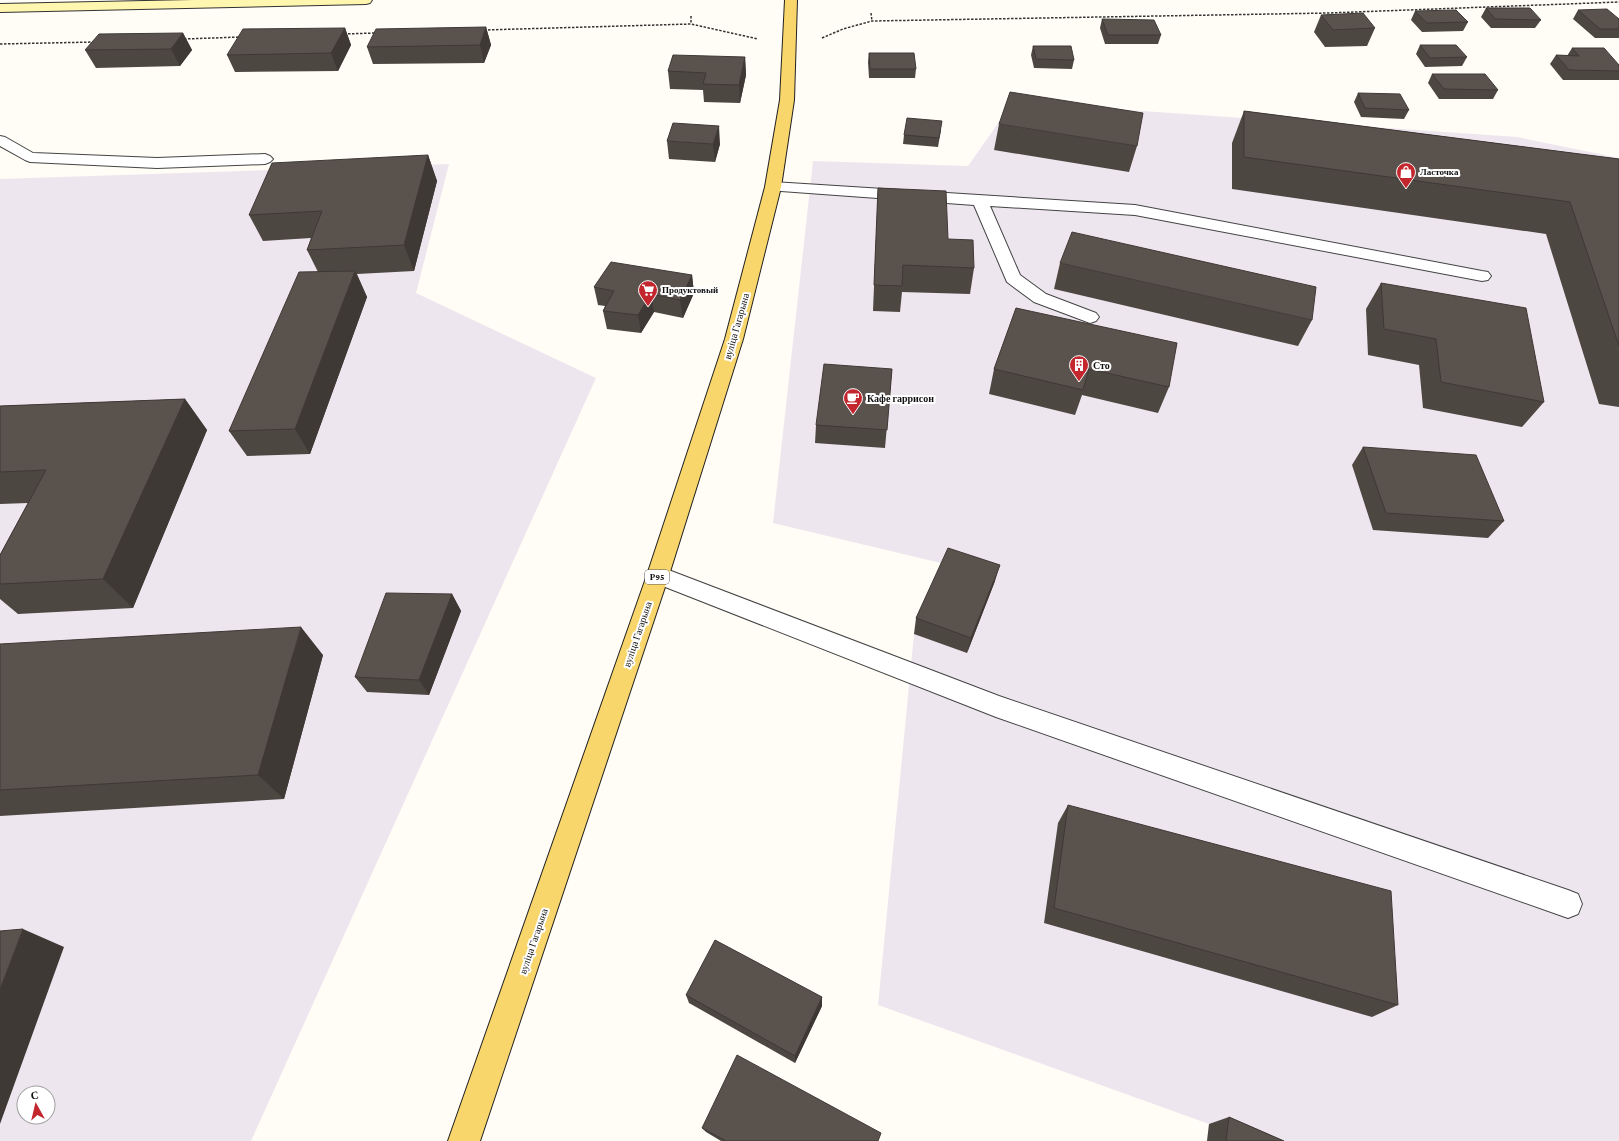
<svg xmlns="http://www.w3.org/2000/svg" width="1619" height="1141" font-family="'Crimson Pro',serif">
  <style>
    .industrial { fill: #eee6ef; fill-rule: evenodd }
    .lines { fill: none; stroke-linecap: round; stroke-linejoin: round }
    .lane-casing { stroke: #444; stroke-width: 2 }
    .secondary-casing { stroke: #333; stroke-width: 2 }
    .primary-casing { stroke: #222; stroke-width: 2 }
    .path { stroke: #333; stroke-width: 1.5; stroke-dasharray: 2.5 1.5; stroke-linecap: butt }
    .lane { fill: #fff; fill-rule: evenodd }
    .secondary { fill: #fff6b0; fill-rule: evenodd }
    .primary { fill: #f9d66b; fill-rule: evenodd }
    .wall { fill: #4d4742 }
    .shaded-wall { fill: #3f3936 }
    .building { fill: #5a524d; stroke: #3f3936 }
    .labels { text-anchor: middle; stroke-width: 4; stroke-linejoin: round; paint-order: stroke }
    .far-poi-label { font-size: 9px; font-weight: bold; fill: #111; stroke: #fff; text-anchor: start }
    .shield { fill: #fff; stroke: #585858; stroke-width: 1 }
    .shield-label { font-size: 9px; font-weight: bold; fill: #111 }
    .street-label { font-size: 10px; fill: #111; stroke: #fff }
    .poi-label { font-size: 10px; font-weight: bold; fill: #111; stroke: #fff; text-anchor: start }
  </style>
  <rect width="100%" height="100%" fill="#fffdf5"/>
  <path class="industrial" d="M1013,102L1517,137L1619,158V1141H1207L1209,1124L878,1005L914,634L945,564L773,523L813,161L968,166Z
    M449,164L416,293L596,378L251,1141H0V179ZM24,1093H48V1117H24Z"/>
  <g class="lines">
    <g class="lane-casing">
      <path id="lane" d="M0,136L5,137L33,153L157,158L265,154L270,156L273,159L270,162L265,164L157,168L30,162L25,160L0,146Z
        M773,182L1135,205L1482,271L1488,272L1491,276L1488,280L1482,281L1135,215L990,206L1020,275L1046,294L1096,313L1099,317L1096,321L1090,323L1034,302L1007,282L974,205L767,190L765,187L767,184Z
        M658,566L999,696L1568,890L1578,894L1582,904L1578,914L1568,918L996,717L650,581L647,575L650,569Z"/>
    </g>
    <g class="secondary-casing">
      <path id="secondary" d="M193,0H372L370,3L366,4L0,12V4Z"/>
    </g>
    <g class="primary-casing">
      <path id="primary" d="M785,0H797L794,100L781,187L743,339L669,575L480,1141H448L647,575L725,339L765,187L780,100Z"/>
    </g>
    <path class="path" d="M871,13L872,21
      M691,16V24
      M484,30L691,24L758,39
      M344,34L375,33
      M822,38L843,29L872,21L1329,13L1619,2
      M184,39L241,37
      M0,44L95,42"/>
    <use href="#lane" class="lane"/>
    <use href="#secondary" class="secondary"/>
    <use href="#primary" class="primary"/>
  </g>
  <path class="wall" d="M1486,8L1541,20L1535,28H1491L1481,17Z
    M1578,10L1619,19V38H1595L1573,19Z
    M1415,11L1468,22L1463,31L1422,32L1411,20Z
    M1321,15L1375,28L1367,46L1325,47L1314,32Z
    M1102,19L1161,35L1158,44H1105L1100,28Z
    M486,27L491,45L484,63L373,64L367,47Z
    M345,28L351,45L338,71L235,72L227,55Z
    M183,33L192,50L180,66L96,68L85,50Z
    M1420,45L1467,57L1462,66L1425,67L1416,54Z
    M1033,46L1074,60L1072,69L1034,68L1031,55Z
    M1572,48L1619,65V80H1563L1550,64L1556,55L1567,56Z
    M869,53L916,69L915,78H869L868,62Z
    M745,57L746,75L740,103L704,102L703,90L670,89L668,71Z
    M1432,74L1498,90L1493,99H1439L1428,83Z
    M1358,93L1409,110L1404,119L1361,117L1354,102Z
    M1244,111L1619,159V407L1599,404L1546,234L1232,189V143Z
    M999,124L1137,146L1129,172L994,150Z
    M941,130L938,147L903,144L904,135Z
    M667,141L720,144L715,162L669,159Z
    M428,155L437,181L414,271L357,274L367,297L310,454L247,456L229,431L318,272L307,250L311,238L263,241L249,215Z
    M878,188L948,239L974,268L970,294L902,292L900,312L873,311Z
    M1060,263L1312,320L1298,346L1054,289Z
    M692,275L694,293L683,318L654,312L641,333L607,329L603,311L605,306L598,305L594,287Z
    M1381,283L1544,402L1522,427L1423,408L1419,365L1368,355L1366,309Z
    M1016,308L1169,387L1158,413L1082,395L1075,415L989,394L994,369Z
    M892,369L885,448L815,443L816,425Z
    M185,399L207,430L133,608L18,614L0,599V555L28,503L0,504V406Z
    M1363,447L1504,521L1488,538L1373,530L1352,465Z
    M995,581L967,653L914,634L916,618Z
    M452,594L461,611L429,695L367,692L355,677Z
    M0,644L323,655L284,799L0,816Z
    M1068,805L1398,1005L1372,1017L1044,923L1058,823Z
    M686,995L822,997V1006L795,1063L689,1003Z
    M1229,1117L1284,1141H1207L1209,1124Z
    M702,1128L878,1141H721L706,1132Z"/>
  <path class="shaded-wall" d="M486,27L491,45L484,63L480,45Z
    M345,28L351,45L338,71L331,53Z
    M183,33L192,50L180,66L171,49Z
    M745,57L746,75L740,103L739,85Z
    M719,126L720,144L715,162L713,144Z
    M428,155L437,181L414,271L404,245Z
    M355,271L367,297L310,454L295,429Z
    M692,275L694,293L683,318L680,300Z
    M651,294L654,312L641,333L638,315Z
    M185,399L207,430L133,608L103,579Z
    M1000,565L995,581L967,653L971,638Z
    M452,594L461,611L429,695L419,680Z
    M301,627L323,655L284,799L258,775Z
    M23,929L64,947L0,1124V989Z
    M822,997V1006L795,1063V1056Z"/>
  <path class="building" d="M1486,8H1530L1541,20L1495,19Z
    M1607,9L1619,19V29H1600L1578,10Z
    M1456,10L1468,22L1427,23L1415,11Z
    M1363,13L1375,28L1333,30L1321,15Z
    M1102,19L1154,20L1161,35H1108Z
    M486,27L480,45L367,47L376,29Z
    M345,28L331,53L227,55L243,29Z
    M183,33L171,49L85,50L99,34Z
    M1420,45H1456L1467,57L1430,58Z
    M1033,46H1071L1074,60L1036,59Z
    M1572,48H1604L1619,65V71L1569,70L1556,55L1579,56Z
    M869,53H914L916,69H870Z
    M673,55L745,57L739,85L703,84L706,73L668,71Z
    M1432,74H1485L1498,90L1444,89Z
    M1010,92L1143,113L1137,146L999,124Z
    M1358,93L1400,94L1409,110L1365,108Z
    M1244,111L1619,159V346L1570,202L1244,157Z
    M907,118L942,121L939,138L904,135Z
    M673,123L719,126L713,144L667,141Z
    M428,155L404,245L307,250L322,211L249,215L272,163Z
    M878,188L946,191L948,239L973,240L974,268L903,265L902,286L874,285Z
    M1072,232L1316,287L1312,320L1060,263Z
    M611,262L692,275L680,300L651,294L638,315L603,311L614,291L594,287Z
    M355,271L295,429L229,431L299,272Z
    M1381,283L1526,308L1544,402L1441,382L1436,339L1384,329Z
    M1016,308L1177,343L1169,387L1089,369L1083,390L994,369Z
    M824,364L892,369L887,430L816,425Z
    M185,399L103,579L0,584V555L46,470L0,472V406Z
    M1363,447L1476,455L1504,521L1386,513Z
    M948,548L1000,565L971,638L916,618Z
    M386,593L452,594L419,680L355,677Z
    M301,627L258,775L0,790V644Z
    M1068,805L1391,891L1398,1005L1054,908Z
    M23,929L0,989V931Z
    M715,940L822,997L795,1056L686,995Z
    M737,1055L881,1133L878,1141H726L702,1128Z
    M1229,1117L1284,1141H1226Z"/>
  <defs>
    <g id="shop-pin" transform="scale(1)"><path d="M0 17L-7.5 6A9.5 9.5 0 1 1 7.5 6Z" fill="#c4262e" stroke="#fff"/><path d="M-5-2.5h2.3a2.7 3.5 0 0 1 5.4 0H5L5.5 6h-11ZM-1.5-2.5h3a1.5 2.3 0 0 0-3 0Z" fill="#fff"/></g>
    <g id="supermarket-pin" transform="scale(1)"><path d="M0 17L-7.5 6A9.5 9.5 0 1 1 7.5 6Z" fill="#c4262e" stroke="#fff"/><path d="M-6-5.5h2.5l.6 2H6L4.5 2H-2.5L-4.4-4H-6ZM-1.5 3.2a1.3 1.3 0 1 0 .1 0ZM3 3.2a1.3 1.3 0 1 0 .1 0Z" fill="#fff"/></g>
    <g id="building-pin" transform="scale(1)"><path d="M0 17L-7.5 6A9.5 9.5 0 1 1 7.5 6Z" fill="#c4262e" stroke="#fff"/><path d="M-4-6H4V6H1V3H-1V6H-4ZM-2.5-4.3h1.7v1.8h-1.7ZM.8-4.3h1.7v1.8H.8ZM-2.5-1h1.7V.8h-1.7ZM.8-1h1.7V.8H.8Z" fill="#fff"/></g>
    <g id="cafe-pin" transform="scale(1)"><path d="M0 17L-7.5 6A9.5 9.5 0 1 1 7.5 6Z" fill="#c4262e" stroke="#fff"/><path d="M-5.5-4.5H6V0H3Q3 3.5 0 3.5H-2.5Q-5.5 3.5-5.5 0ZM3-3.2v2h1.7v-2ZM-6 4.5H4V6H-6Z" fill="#fff"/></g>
  </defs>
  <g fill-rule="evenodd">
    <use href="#shop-pin" x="1406" y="172"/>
    <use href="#supermarket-pin" x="648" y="290"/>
    <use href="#building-pin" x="1079" y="365"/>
    <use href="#cafe-pin" x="853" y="398"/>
  </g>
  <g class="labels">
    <g class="far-poi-label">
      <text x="1420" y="175">Ласточка</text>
      <text x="662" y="293">Продуктовый</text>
    </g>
    <rect class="shield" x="645" y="570" width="24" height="14" rx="3"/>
    <g class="shield-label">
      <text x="657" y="580">Р95</text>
    </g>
    <g class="street-label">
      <text transform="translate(736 326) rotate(-74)" y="4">вуліца Гагарына</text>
      <text transform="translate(637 634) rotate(-71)" y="4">вуліца Гагарына</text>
      <text transform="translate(533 941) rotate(-71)" y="4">вуліца Гагарына</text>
    </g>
    <g class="poi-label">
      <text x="1093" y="369">Сто</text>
      <text x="867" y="402">Кафе гаррисон</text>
    </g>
  </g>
  <g transform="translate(36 1105) rotate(352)"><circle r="19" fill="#ffffff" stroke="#a0a0a0"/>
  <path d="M0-3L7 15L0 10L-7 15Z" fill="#c4262e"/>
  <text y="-6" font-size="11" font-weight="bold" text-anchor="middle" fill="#111111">С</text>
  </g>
</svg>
